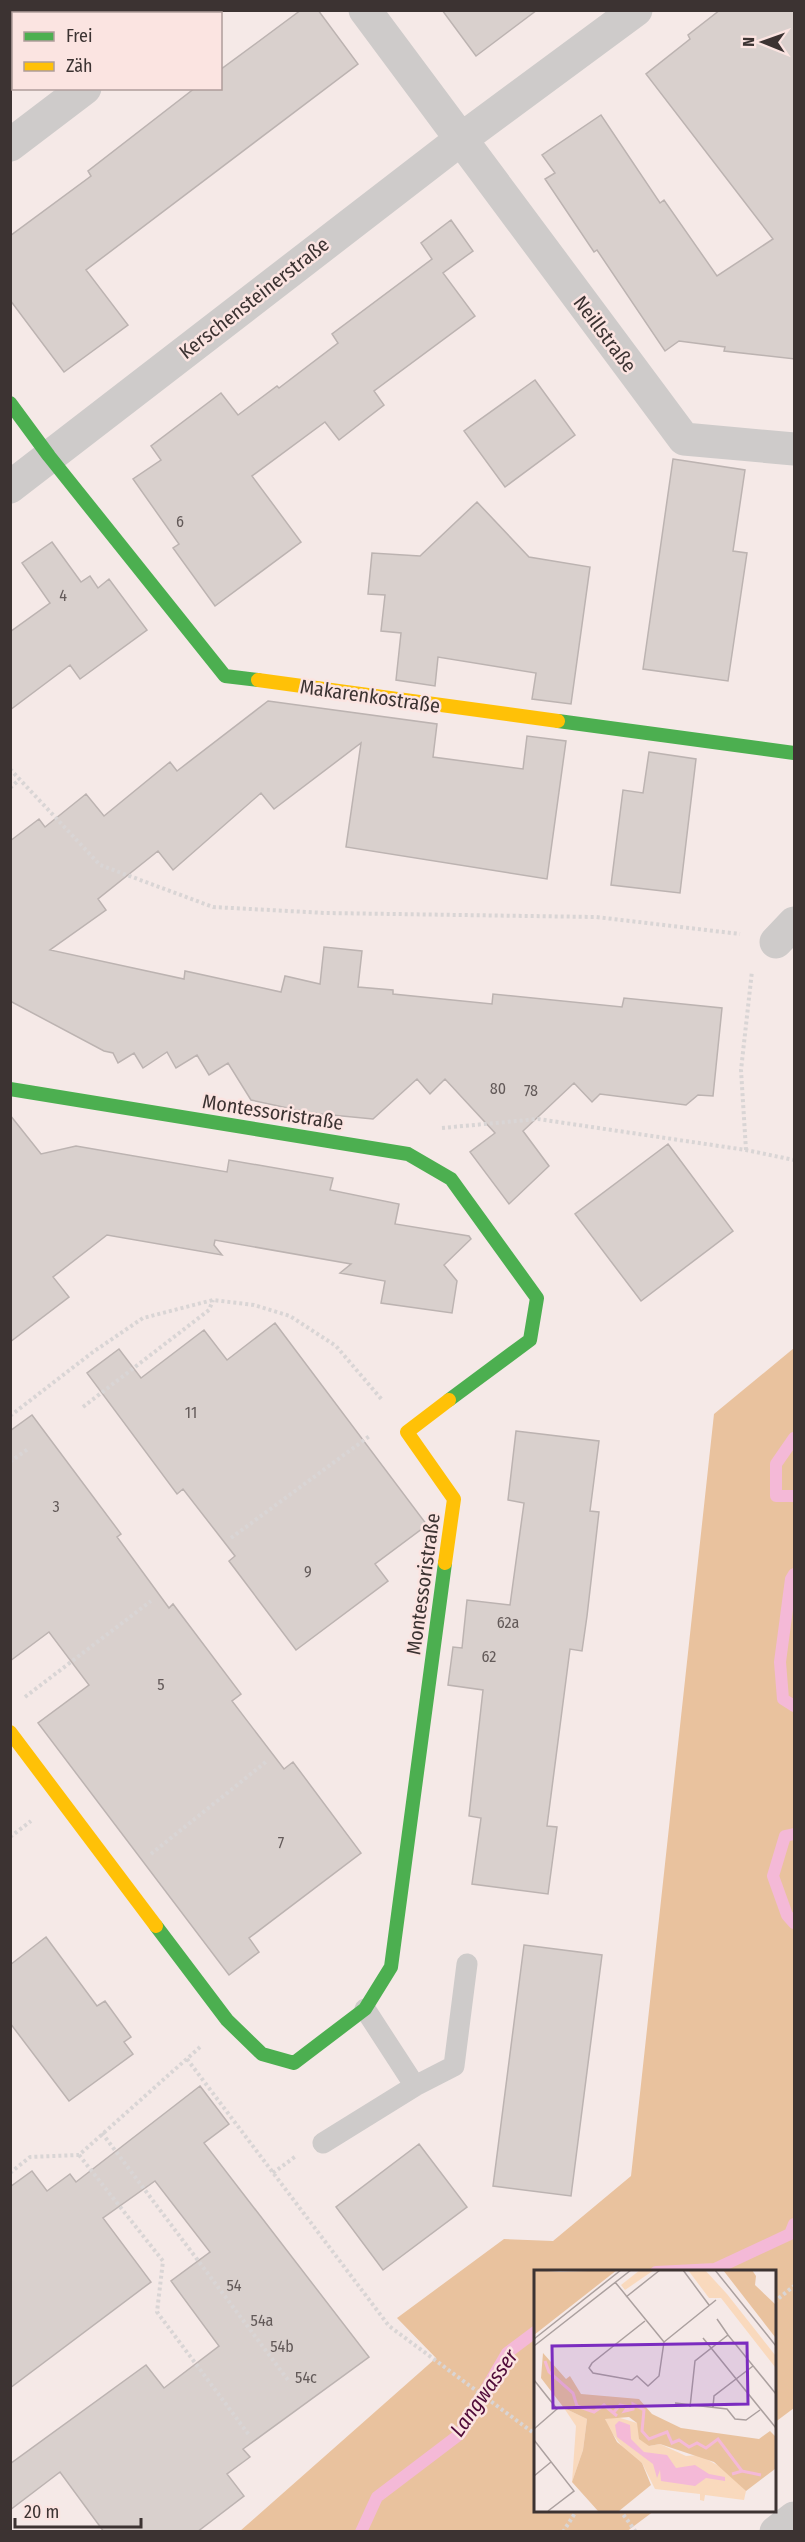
<svg xmlns="http://www.w3.org/2000/svg" width="805" height="2542" font-family="'Fira Sans Condensed',sans-serif">
  <style>
    .forest { fill: #e9c29e }
    .lines { fill: none; stroke-linecap: round; stroke-linejoin: round }
    .stream { stroke: #f4b9d7; stroke-width: 12 }
    .building { fill: #d9d0cd; stroke: #bcb3b1; stroke-width: 1.5 }
    .path { stroke: #d9d5d5; stroke-width: 4; stroke-dasharray: 3 3; stroke-linecap: butt }
    .lane { stroke: #cecbca; stroke-width: 21 }
    .street { stroke: #cecbca; stroke-width: 33 }
    .fast { stroke: #4caf50; stroke-width: 14 }
    .slow { stroke: #ffc107; stroke-width: 14 }
    .labels { text-anchor: middle; stroke-width: 5; stroke-linejoin: round; paint-order: stroke }
    .number-label { font-size: 16px; fill: #635a59 }
    .street-label { font-size: 20px; fill: #3c3332; stroke: #fbe4e1 }
    .water-label { font-size: 21px; font-style: italic; fill: #4f0a38; stroke: #fbe4e1 }
    .inset-river { fill: none; stroke: #f4b9d7; stroke-width: 3 }
    .inset-road { fill: none; stroke: #aba09f; stroke-width: 1.5 }
    .view { fill: #7b2cbf; fill-opacity: 0.15; stroke: #7b2cbf; stroke-width: 3 }
    .inset-edge { fill: none; stroke: #3c3332; stroke-width: 3 }
  </style>
  <rect width="100%" height="100%" fill="#f5e9e7"/>
  <path class="forest" d="M794,1348V2408L774,2423V2272H535V2510L654,2511L626,2532L240,2531L436,2358L397,2318L504,2239L553,2241L631,2176L714,1414Z"/>
  <g class="lines">
    <path class="stream" d="M794,1438L776,1464V1496H794
      M794,1574L791,1579L780,1662L783,1699L794,1706
      M794,1834L785,1836L773,1876L787,1915L794,1923
      M656,2272L715,2269L790,2234L794,2224
      M361,2532L377,2497L460,2434L507,2353L535,2332"/>
  </g>
  <path class="building" d="M301,10H318L358,64L86,270L128,325L64,372L10,300V236L91,176L88,171L195,88H220V70Z
    M442,10H537L476,56Z
    M720,10H795V359L724,351L725,347L679,341L665,351L597,250L594,252L545,179L555,173L542,155L601,115L660,203L664,200L717,276L773,239L646,74L690,39L688,35Z
    M451,220L473,251L443,273L475,316L374,391L384,405L339,440L325,422L252,476L301,542L215,606L173,548L179,544L133,479L161,460L151,446L221,393L238,415L277,386L279,388L338,343L332,334L432,259L421,243Z
    M535,380L575,435L505,487L464,431Z
    M673,459L745,470L733,551L747,553L728,681L643,669Z
    M477,502L529,557L590,567L571,704L532,699L536,673L438,657L435,686L396,680L401,633L381,631L385,595L368,594L372,553L420,556Z
    M52,542L81,582L90,576L98,588L109,579L147,630L80,679L70,665L10,710V632L50,603L22,563Z
    M268,701L437,724L433,757L523,769L527,736L566,741L547,879L346,847L361,743L274,809L261,793L173,870L158,851L98,899L106,910L50,950L184,979L185,971L281,992L285,976L320,984L324,947L362,951L358,987L393,990V994L492,1004L493,994L622,1007L624,998L722,1008L713,1096L698,1095L686,1105L600,1094L592,1102L574,1083L523,1131L549,1166L509,1204L470,1152L495,1133L445,1079L430,1094L417,1079L373,1119L311,1113L251,1100L228,1063L209,1075L197,1055L176,1068L167,1052L143,1068L134,1053L118,1063L113,1053L104,1051L10,1001V841L39,819L45,827L86,794L104,816L170,762L177,771Z
    M649,752L696,759L680,893L611,885L623,790L643,793Z
    M10,1115L41,1154L76,1146L227,1172L229,1160L333,1178L330,1190L399,1204L395,1224L469,1236L471,1239L444,1265L457,1281L452,1313L381,1303L385,1281L340,1273L351,1264L215,1240L214,1245L222,1255L107,1235L53,1277L69,1297L10,1342Z
    M668,1144L733,1231L641,1301L575,1214Z
    M275,1323L427,1525L375,1564L388,1581L296,1650L229,1561L235,1556L183,1489L177,1494L87,1373L119,1349L141,1378L204,1330L227,1360Z
    M32,1415L121,1534L117,1537L169,1608L173,1604L241,1694L232,1701L284,1769L293,1762L361,1853L249,1938L259,1952L229,1975L38,1723L89,1685L49,1632L10,1661V1431Z
    M516,1431L599,1441L590,1511L599,1512L587,1616L582,1651L570,1649L547,1826L557,1827L548,1894L472,1884L481,1818L469,1816L483,1690L448,1685L453,1647L462,1648L467,1600L510,1605L524,1503L508,1500Z
    M46,1937L97,2006L105,2001L131,2037L124,2042L133,2054L69,2101L10,2023V1965Z
    M524,1945L602,1955L571,2196L493,2186Z
    M200,2086L229,2124L204,2143L369,2357L243,2449L250,2457L227,2474L244,2496L197,2532H104L60,2472L10,2510V2464L146,2365L164,2388L219,2346L171,2281L210,2252L155,2181L103,2218L151,2282L10,2388V2187L32,2171L47,2191L70,2174L76,2182Z
    M419,2144L467,2207L383,2270L336,2207Z"/>
  <g class="lines">
    <path class="path" d="M10,769L100,865L213,907L326,913L596,917L740,934
      M10,788L19,780
      M442,1128L538,1119L746,1150L794,1160
      M746,1150L741,1070L752,971
      M83,1407L209,1310L213,1300
      M10,1416L93,1352L143,1318L213,1300L254,1305L290,1316L336,1346L383,1401
      M10,1462L28,1449
      M231,1538L371,1435
      M25,1697L151,1601
      M10,1837L31,1821
      M151,1854L267,1761
      M187,2059L389,2326L535,2434
      M102,2133L288,2380
      M79,2155L163,2261L157,2312L249,2435
      M10,2173L30,2157L79,2155L200,2047
      M273,2173L296,2156
      M774,2302L794,2286
      M620,2510L636,2532
      M563,2532L577,2510"/>
    <path class="lane" d="M365,2009L415,2086
      M323,2143L415,2086L454,2066L467,1964"/>
    <path class="street" d="M365,10L684,439L794,449
      M183,14L187,10
      M10,145L85,88
      M10,487L460,140L636,10
      M776,942L794,923
      M776,2532L794,2518"/>
    <path class="fast" d="M10,403L49,456L225,676L258,680
      M558,721L794,753
      M10,1089L408,1154L451,1179L537,1298L530,1340L449,1400
      M156,1926L227,2020L262,2054L294,2063L365,2009L391,1967L445,1563"/>
    <path class="slow" d="M258,680L558,721
      M445,1563L454,1499L407,1432L449,1400
      M10,1732L156,1926"/>
  </g>
  <g class="labels">
    <g class="number-label">
      <text x="180" y="527">6</text>
      <text x="63" y="601">4</text>
      <text x="498" y="1094">80</text>
      <text x="531" y="1096">78</text>
      <text x="191" y="1418">11</text>
      <text x="56" y="1512">3</text>
      <text x="308" y="1577">9</text>
      <text x="508" y="1628">62a</text>
      <text x="489" y="1662">62</text>
      <text x="161" y="1690">5</text>
      <text x="281" y="1848">7</text>
      <text x="234" y="2291">54</text>
      <text x="262" y="2326">54a</text>
      <text x="282" y="2352">54b</text>
      <text x="306" y="2383">54c</text>
    </g>
    <g class="street-label">
      <text transform="translate(254 298) rotate(-38)" y="7">Kerschensteinerstraße</text>
      <text transform="translate(605 334) rotate(53)" y="7">Neillstraße</text>
      <text transform="translate(370 696) rotate(8)" y="7">Makarenkostraße</text>
      <text transform="translate(273 1112) rotate(9)" y="7">Montessoristraße</text>
      <text transform="translate(423 1584) rotate(-82)" y="7">Montessoristraße</text>
    </g>
    <g class="water-label">
      <text transform="translate(484 2393) rotate(-55)" y="7">Langwasser</text>
    </g>
  </g>
  <g transform="translate(534 2270)">
    <rect width="242" height="242" fill="#f5e9e7"/>
    <path d="M106,0H120L91,20L87,15ZM154,0H171L193,24L241,85V97L187,28H175ZM30,138L53,149L49,180L38,212L42,156ZM83,147L103,153L115,176L126,174L152,186L165,185L194,201L212,221L210,230L171,225L170,231L166,230V224L121,219L108,193L94,185L75,159L71,149Z" fill="#f9d9bd"/>
    <path d="M0,0L26,2L83,0L0,65ZM189,0H218L222,6L221,15L241,34V67ZM9,83L32,109L36,106L47,124L105,129L118,144L147,158L225,169L236,161L241,166V199L212,221L180,192L126,174L115,176L105,169L103,153L95,147L71,149L83,172L108,193L117,215L85,241H64L38,212L49,180L53,149L30,138L7,108Z" fill="#e9c29e"/>
    <path d="M85,151L96,155L97,169L110,182L133,185L142,198L161,195L175,204L191,207V211L172,208L161,216L127,211L126,200L123,208L119,194L83,167L81,155Z" fill="#f4b9d7"/>
    <path class="inset-river" d="M11,91L15,102L39,123L43,136L60,142L70,135L83,146M80,142L86,135L94,137L91,141L99,139V134L110,140L108,161L115,169L133,162L138,173L145,170L155,177L163,173L172,178L184,169L208,201M198,204L208,201L227,205"/>
    <path class="inset-road" d="M149,0L175,35M181,0L242,76M81,12L130,72M92,27L126,0M183,49L194,65M111,51L58,93L55,98L59,103L98,110L103,106L114,116L125,106L130,72M169,68L242,158M0,69L87,0M130,72L182,30M0,76L97,0M0,110L23,139L0,159M141,133L193,139L201,149L212,150L226,140M156,137L161,91L194,65L242,124M179,137L180,126L219,96M0,170L40,221L14,241M0,206L17,192"/>
    <path class="view" d="M213,73L214,134L19,138L18,76Z"/>
    <rect width="242" height="242" class="inset-edge"/>
  </g>
  <rect width="805" height="2542" fill="none" stroke="#3c3332" stroke-width="24"/>
  <rect x="12" y="12" width="210" height="78" fill="#fbe4e1" stroke="#af9d9b" stroke-width="1.5"/>
  <rect x="24" y="32" width="30" height="9" fill="#4caf50" stroke="#af9d9b" stroke-width="1.5"/>
  <text x="66" y="42" font-size="18" fill="#3c3332">Frei</text>
  <rect x="24" y="62" width="30" height="9" fill="#ffc107" stroke="#af9d9b" stroke-width="1.5"/>
  <text x="66" y="72" font-size="18" fill="#3c3332">Zäh</text>
  <g transform="translate(763 42) rotate(271)" stroke="#fbe4e1" stroke-width="4.5" paint-order="stroke">
  <path d="M0-4.5L10 22L0 15L-10 22Z" fill="#3c3332"/>
  <text y="-9" font-size="16" font-weight="bold" text-anchor="middle" fill="#3c3332">N</text>
  </g>
  <path d="M15 2518v9h126v-9" fill="none" stroke="#3c3332" stroke-width="3"/>
  <text x="24" y="2518" font-size="18" fill="#3c3332" stroke="#fbe4e1" stroke-width="4.5" paint-order="stroke">20 m</text>
</svg>
